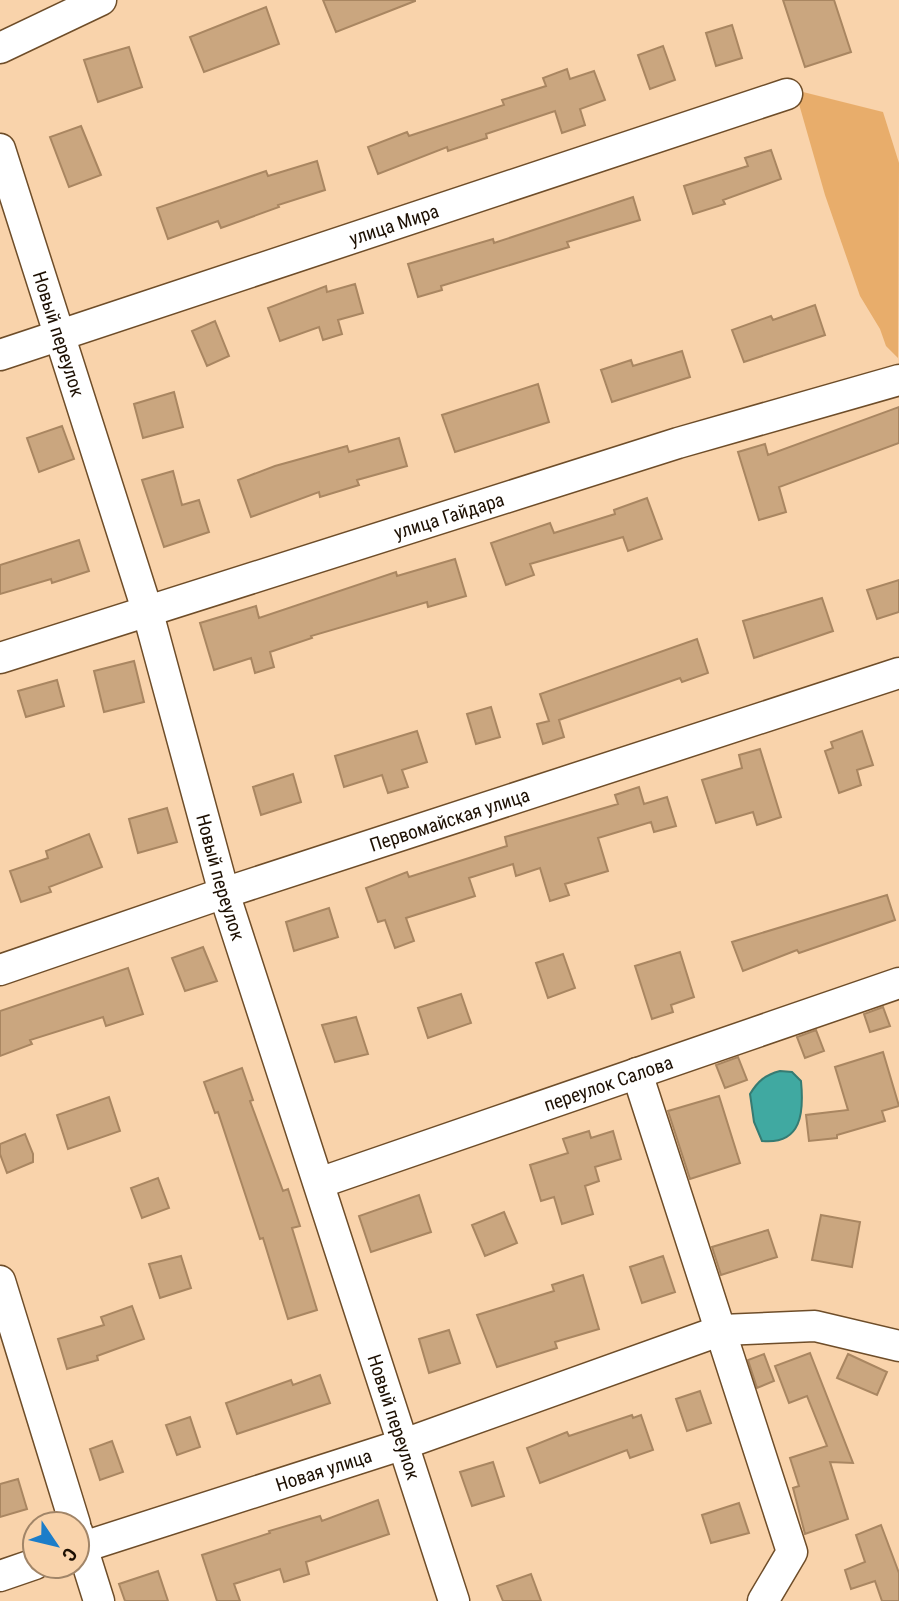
<svg xmlns="http://www.w3.org/2000/svg" width="899" height="1601" font-family="'Roboto Condensed',sans-serif">
  <style>
    .green { fill: #e8ad6b }
    .water { fill: #40a9a1; stroke: #367b72; stroke-width: 2 }
    .building { fill: #caa67f; stroke: #a98661; stroke-width: 2 }
    .lines { fill: none; stroke-linecap: round; stroke-linejoin: round }
    .minor-casing { stroke: #6e4d29; stroke-width: 33 }
    .minor { stroke: #fff; stroke-width: 30 }
    .labels { text-anchor: middle; stroke-width: 5; stroke-linejoin: round; paint-order: stroke }
    .street-label { font-size: 19px; fill: #1d1003; stroke: #f9d3ab }
  </style>
  <rect width="100%" height="100%" fill="#f9d3ab"/>
  <path class="green" d="M795,90L883,112L899,163L898,358L886,346L880,329L860,296L825,195Z"/>
  <path class="water" d="M780,1071L792,1072L801,1081C804,1112 802,1145 762,1141L754,1122L750,1094C758,1081 765,1075 780,1071Z"/>
  <path class="building" d="M323,0H415V1L336,32Z
    M783,0H834L851,52L805,67Z
    M266,7L279,44L204,72L190,37Z
    M732,25L742,58L716,66L706,33Z
    M663,46L675,80L650,89L638,55Z
    M129,47L142,87L98,102L84,60Z
    M567,69L570,79L594,71L605,100L580,109L585,125L562,133L555,111L486,134L487,138L448,151L447,147L378,174L368,147L407,132L409,136L504,105L502,100L546,86L543,78Z
    M81,126L101,175L69,187L50,137Z
    M771,150L781,179L723,200L725,204L693,214L684,186L748,166L745,158Z
    M317,161L325,190L278,205L279,207L221,228L218,221L168,239L157,208L266,171L268,176Z
    M633,197L640,220L567,242L569,247L441,286L442,290L418,297L408,264L493,239L494,243Z
    M355,284L363,313L338,320L342,334L323,340L319,327L280,341L268,308L326,286L327,292Z
    M815,305L825,335L744,362L732,330L771,316L773,320Z
    M215,321L229,356L207,366L192,331Z
    M682,351L690,377L612,402L601,370L631,360L633,366Z
    M538,384L549,422L455,452L442,415Z
    M174,392L183,427L143,438L134,404Z
    M899,407V443L779,487L786,512L759,520L738,452L765,444L768,455Z
    M62,426L74,459L39,472L27,438Z
    M399,438L407,466L357,480L359,485L320,497L319,492L251,517L238,480L275,466L347,446L349,452Z
    M173,471L182,505L199,500L209,532L164,547L142,480Z
    M647,498L662,539L628,551L623,537L530,564L534,575L506,585L491,543L550,523L554,533L615,514L614,510Z
    M79,540L89,571L52,583L51,579L0,594V565Z
    M455,559L466,596L428,607L427,602L311,636L312,638L270,652L274,667L255,673L251,658L214,670L200,623L256,606L259,618L396,572L397,576Z
    M899,580V612L877,619L867,590Z
    M822,598L833,631L754,658L743,621Z
    M697,639L708,673L682,682L680,678L559,720L564,737L543,744L537,724L549,721L540,694Z
    M134,661L144,702L104,712L94,671Z
    M57,680L64,706L26,717L18,691Z
    M491,707L500,737L476,744L467,714Z
    M417,731L427,762L402,770L408,787L388,793L382,775L344,787L335,756Z
    M862,731L873,765L857,770L861,785L839,793L825,751L833,748L831,742Z
    M760,749L781,817L757,825L753,812L716,823L702,780L742,768L739,755Z
    M293,774L301,802L261,815L253,787Z
    M639,787L644,804L667,797L676,826L654,832L651,822L598,838L608,871L565,884L569,895L550,901L540,868L516,876L513,864L469,878L475,896L406,918L414,941L395,948L385,920L378,922L366,888L407,872L409,877L507,846L505,837L618,804L615,795Z
    M167,808L177,842L138,853L129,819Z
    M89,834L102,867L49,887L51,892L21,902L10,871L48,858L46,851Z
    M887,895L895,920L799,953L797,950L743,971L732,942Z
    M329,908L338,937L294,951L286,922Z
    M203,947L217,981L185,991L172,958Z
    M680,952L694,997L671,1005L673,1012L652,1019L635,966Z
    M563,954L575,988L548,998L536,963Z
    M128,968L143,1014L106,1026L103,1017L30,1040L32,1044L0,1056V1011Z
    M461,994L471,1023L428,1038L418,1008Z
    M883,1007L890,1026L870,1032L864,1014Z
    M356,1017L368,1054L335,1062L322,1025Z
    M816,1030L824,1051L805,1058L797,1037Z
    M883,1052L899,1106L882,1111L885,1121L837,1135V1138L809,1141L806,1115L848,1110L835,1067Z
    M738,1057L747,1080L725,1088L716,1065Z
    M242,1068L253,1100L250,1101L283,1191L288,1189L300,1226L292,1228L317,1310L288,1319L263,1238L260,1239L218,1112L215,1113L204,1082Z
    M719,1096L740,1163L690,1179L668,1111Z
    M109,1097L120,1131L68,1149L57,1115Z
    M589,1131L591,1138L613,1131L621,1159L595,1167L599,1181L585,1186L593,1214L562,1224L554,1197L541,1201L530,1165L568,1153L563,1139Z
    M25,1134L33,1154V1162L7,1173L0,1154V1144Z
    M158,1178L169,1208L142,1218L131,1188Z
    M419,1195L431,1232L371,1252L359,1216Z
    M504,1212L517,1243L485,1256L472,1225Z
    M821,1215L860,1222L852,1267L812,1260Z
    M768,1230L777,1257L721,1275L712,1247Z
    M181,1256L191,1288L160,1298L149,1264Z
    M663,1256L675,1292L642,1303L630,1267Z
    M583,1275L599,1329L555,1342L557,1348L497,1367L477,1315L554,1291L552,1285Z
    M132,1306L144,1339L97,1356L98,1360L67,1369L58,1339L104,1325L101,1317Z
    M449,1330L460,1363L429,1373L419,1339Z
    M810,1353L853,1463L830,1462L848,1519L805,1534L793,1488L799,1486L790,1458L827,1446L807,1396L789,1403L775,1366Z
    M764,1354L774,1381L757,1388L748,1360Z
    M848,1354L887,1372L877,1395L837,1378Z
    M320,1375L330,1403L237,1434L226,1403L291,1380L293,1385Z
    M700,1391L711,1423L687,1431L676,1399Z
    M632,1415L633,1418L641,1415L653,1450L630,1458L627,1450L540,1483L527,1448L567,1432L569,1436Z
    M190,1417L200,1447L177,1455L166,1425Z
    M112,1441L123,1472L100,1480L90,1449Z
    M493,1462L504,1496L472,1506L460,1472Z
    M18,1479L27,1509L0,1517V1484Z
    M378,1500L389,1534L306,1562L309,1574L284,1582L280,1569L234,1584L240,1601H217L202,1555L270,1533L269,1531L320,1516L322,1521Z
    M739,1503L749,1533L711,1543L702,1515Z
    M881,1525L899,1573V1601H882L875,1581L851,1589L845,1570L865,1562L856,1535Z
    M158,1571L168,1601H125L119,1584Z
    M531,1574L541,1601H503L497,1586Z"/>
  <g class="lines">
    <g class="minor-casing">
      <g id="minor">
        <path d="M0,48L101,0"/>
        <path id="s1" d="M0,149L148,613L224,893L454,1601"/>
        <path id="s2" d="M0,355L787,94"/>
        <path id="s3" d="M0,658L678,443L899,380"/>
        <path id="s4" d="M0,970L224,893L899,673"/>
        <path d="M637,1073L792,1552L763,1601"/>
        <path id="s5" d="M319,1183L899,983"/>
        <path d="M0,1281L75,1524"/>
        <path d="M77,1531L99,1601"/>
        <path id="s6" d="M77,1549L404,1444L722,1330L815,1326L899,1346"/>
        <path d="M0,1576L35,1564"/>
      </g>
    </g>
    <use href="#minor" class="minor"/>
  </g>
  <g class="labels">
    <g class="street-label">
      <text dy="7" stroke="none"><textPath href="#s2" startOffset="415">улица Мира</textPath></text>
      <text dy="7" stroke="none"><textPath href="#s1" startOffset="194">Новый переулок</textPath></text>
      <text dy="7" stroke="none"><textPath href="#s3" startOffset="471">улица Гайдара</textPath></text>
      <text dy="7" stroke="none"><textPath href="#s4" startOffset="474">Первомайская улица</textPath></text>
      <text dy="7" stroke="none"><textPath href="#s1" startOffset="761">Новый переулок</textPath></text>
      <text dy="7" stroke="none"><textPath href="#s5" startOffset="306">переулок Салова</textPath></text>
      <text dy="7" stroke="none"><textPath href="#s1" startOffset="1328">Новый переулок</textPath></text>
      <text dy="7" stroke="none"><textPath href="#s6" startOffset="259">Новая улица</textPath></text>
    </g>
  </g>
  <g transform="translate(56 1545) rotate(125)"><circle r="33" fill="#f9d3ab" stroke="#a18568" stroke-width="2"/>
  <path d="M0-5L12 26L0 18L-12 26Z" fill="#1c7dc9"/>
  <text y="-10" font-size="19" font-weight="bold" text-anchor="middle" fill="#1d1003">С</text>
  </g>
</svg>
